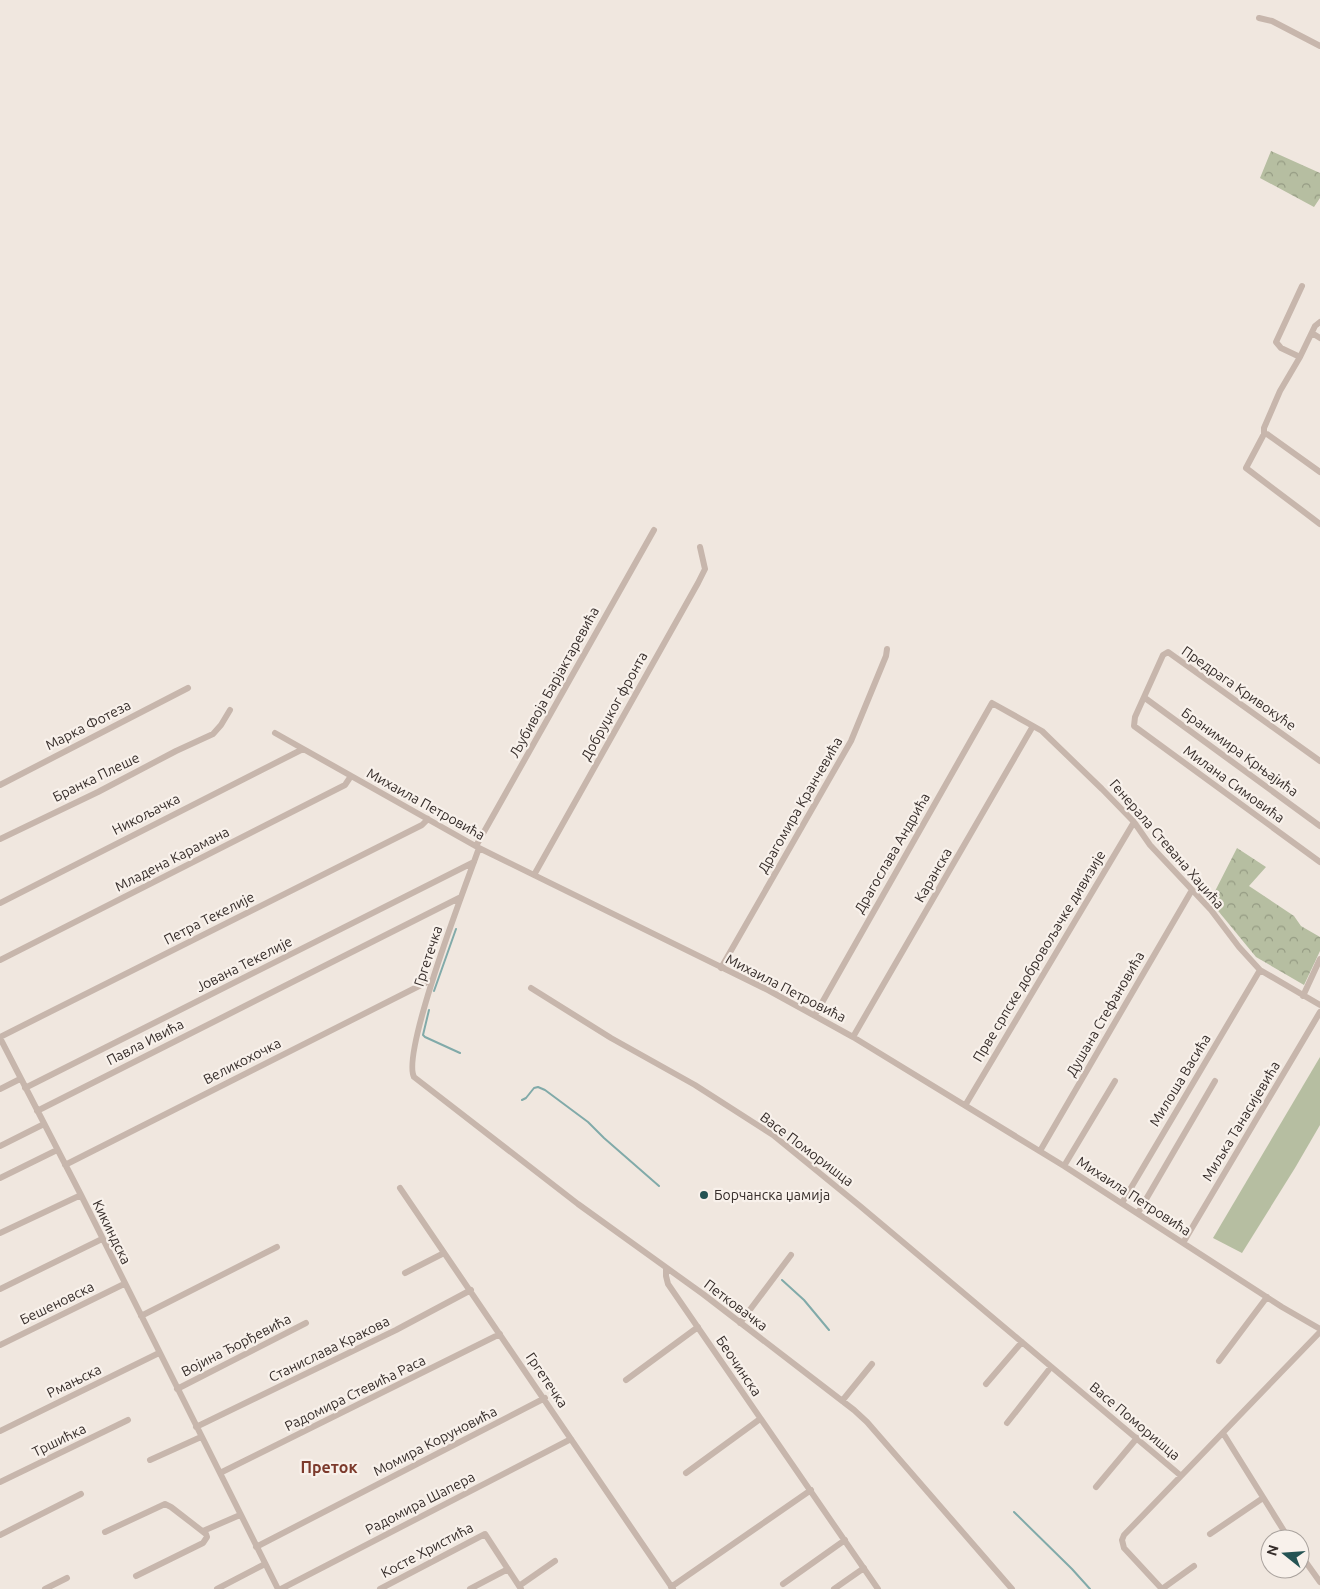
<svg xmlns="http://www.w3.org/2000/svg" width="1320" height="1589" font-family="Ubuntu,sans-serif">
  <style>
    .green { fill: #b6bea1 }
    .forest { fill: url(#forest-crowns) }
    .lines { fill: none; stroke-linecap: round; stroke-linejoin: round }
    .stream { stroke: #81aaa9; stroke-width: 2 }
    .street { stroke: #c7b6ac; stroke-width: 6 }
    .poi-dot { fill: #245353; stroke: #f8f1eb; stroke-width: 2 }
    .labels { text-anchor: middle; stroke-width: 4.5; stroke-linejoin: round; paint-order: stroke }
    .street-label { font-size: 14px; fill: #362d2a; stroke: #f8f1eb }
    .poi-label { font-size: 14px; fill: #362d2a; stroke: #f8f1eb; text-anchor: start }
    .quarter-label { font-size: 16px; font-weight: bold; fill: #7c3a2c; stroke: #f8f1eb }
  </style>
  <defs>
    <pattern id="forest-crowns" width="20" height="18" patternUnits="userSpaceOnUse" patternTransform="scale(1.25)"><rect width="20" height="18" fill="#b6bea1"/><path d="M2 6a3 3 0 1 1 6 0M12 15a3 3 0 1 1 6 0" fill="none" stroke="#959b83"/></pattern>
  </defs>
  <rect width="100%" height="100%" fill="#f0e7df"/>
  <path class="green" d="M1320,1057V1125L1295,1168L1242,1253L1213,1238Z"/>
  <path class="forest" d="M1271,151L1320,173V198L1314,207L1260,178Z
    M1237,848L1266,867L1249,886L1294,916L1301,926L1320,937V951L1304,985L1256,957L1210,901Z"/>
  <g class="lines">
    <path class="stream" d="M434,991L456,929
      M429,1010L423,1035L425,1037L460,1053
      M522,1100L526,1098L534,1088L538,1087L545,1090L588,1122L604,1138L659,1186
      M782,1280L804,1300L829,1330
      M1014,1512L1072,1569L1090,1589"/>
    <path class="street" d="M1259,18L1272,21L1320,46
      M1302,286L1276,342L1281,348L1300,357L1315,326L1320,322
      M1312,333L1320,338
      M1264,434V428L1280,391L1300,357
      M1320,472L1267,434H1264L1246,468L1320,524
      M1145,698L1320,826
      M275,733L479,848L768,990L853,1037L1064,1166L1282,1307L1320,1329
      M1320,761L1168,652L1163,655L1135,717L1134,726L1320,862
      M0,785L188,688
      M0,839L98,792L176,751L213,734L221,725L230,710
      M476,846L654,530
      M479,848C467,882 401,1052 414,1077L578,1204L703,1294L854,1410L867,1422L1012,1589
      M534,875L698,583L705,569L700,547
      M0,903L303,749
      M0,960L345,785L351,776
      M721,968L851,741L886,656L887,649
      M531,988L611,1038L695,1085L773,1135L860,1206L1180,1475
      M1303,996L1320,959
      M815,1015L992,703L1042,731L1102,789L1134,822L1150,845L1211,910L1239,947L1260,970L1320,1005
      M0,1037L422,825L428,819
      M853,1037L1033,726
      M0,1038L81,1195L278,1589
      M25,1088L474,862
      M0,1089L20,1079
      M966,1104L1134,822
      M37,1111L461,897
      M0,1146L44,1124
      M1040,1151L1192,890
      M65,1165L427,982L432,981
      M1064,1166L1115,1081
      M0,1178L57,1150
      M400,1188L673,1589
      M1122,1203L1260,970
      M1138,1213L1215,1081
      M0,1233L81,1195
      M1183,1243L1320,1012
      M666,1269V1276L668,1284L878,1589
      M405,1273L444,1253
      M0,1289L102,1239
      M141,1316L277,1247
      M740,1323L791,1255
      M0,1345L124,1284
      M1219,1361L1267,1297
      M626,1380L698,1327
      M986,1384L1022,1342
      M177,1389L306,1323
      M842,1401L872,1364
      M1007,1423L1051,1367
      M196,1427L396,1330L471,1290
      M0,1431L159,1353
      M1223,1433L1289,1539
      M150,1460L201,1437
      M220,1473L500,1334
      M686,1473L760,1419
      M0,1482L128,1420
      M1096,1487L1137,1438
      M203,1531L240,1515
      M105,1532L165,1504L171,1507L206,1534L207,1537L203,1543L136,1576
      M1210,1534L1263,1498
      M0,1535L81,1494
      M256,1547L545,1398
      M1300,1554L1320,1582
      M783,1584L845,1540
      M519,1586L555,1561
      M671,1587L811,1490
      M45,1589L67,1578
      M217,1589L265,1564
      M281,1589L571,1439
      M380,1589L485,1534L521,1589
      M470,1589L508,1569
      M834,1589L864,1568
      M1162,1589L1124,1548L1122,1540L1124,1535L1320,1332
      M1162,1589L1194,1566"/>
  </g>
  <circle class="poi-dot" cx="704" cy="1195" r="5"/>
  <g class="labels">
    <g class="street-label">
      <text transform="translate(554 682) rotate(-61)" y="5">Љубивоја Барјактаревића</text>
      <text transform="translate(1239 688) rotate(35)" y="5">Предрага Кривокуће</text>
      <text transform="translate(614 706) rotate(-61)" y="5">Добруџког фронта</text>
      <text transform="translate(88 725) rotate(-27)" y="5">Марка Фотеза</text>
      <text transform="translate(1240 752) rotate(36)" y="5">Бранимира Крњајића</text>
      <text transform="translate(96 777) rotate(-26)" y="5">Бранка Плеше</text>
      <text transform="translate(1234 784) rotate(36)" y="5">Милана Симовића</text>
      <text transform="translate(426 804) rotate(29)" y="5">Михаила Петровића</text>
      <text transform="translate(800 805) rotate(-60)" y="5">Драгомира Кранчевића</text>
      <text transform="translate(146 814) rotate(-27)" y="5">Никољачка</text>
      <text transform="translate(1167 844) rotate(49)" y="5">Генерала Стевана Хаџића</text>
      <text transform="translate(892 853) rotate(-60)" y="5">Драгослава Андрића</text>
      <text transform="translate(172 859) rotate(-27)" y="5">Младена Карамана</text>
      <text transform="translate(933 875) rotate(-60)" y="5">Каранска</text>
      <text transform="translate(209 918) rotate(-27)" y="5">Петра Текелије</text>
      <text transform="translate(428 956) rotate(-72)" y="5">Гргетечка</text>
      <text transform="translate(1039 956) rotate(-59)" y="5">Прве српске добровољачке дивизије</text>
      <text transform="translate(244 964) rotate(-27)" y="5">Јована Текелије</text>
      <text transform="translate(786 988) rotate(27)" y="5">Михаила Петровића</text>
      <text transform="translate(1105 1014) rotate(-60)" y="5">Душана Стефановића</text>
      <text transform="translate(145 1042) rotate(-27)" y="5">Павла Ивића</text>
      <text transform="translate(242 1061) rotate(-27)" y="5">Великохочка</text>
      <text transform="translate(1180 1080) rotate(-59)" y="5">Милоша Васића</text>
      <text transform="translate(1241 1121) rotate(-59)" y="5">Миљка Танасијевића</text>
      <text transform="translate(807 1149) rotate(37)" y="5">Васе Поморишца</text>
      <text transform="translate(1134 1196) rotate(33)" y="5">Михаила Петровића</text>
      <text transform="translate(112 1232) rotate(64)" y="5">Кикиндска</text>
      <text transform="translate(57 1303) rotate(-26)" y="5">Бешеновска</text>
      <text transform="translate(736 1305) rotate(37)" y="5">Петковачка</text>
      <text transform="translate(236 1345) rotate(-27)" y="5">Војина Ђорђевића</text>
      <text transform="translate(329 1349) rotate(-26)" y="5">Станислава Кракова</text>
      <text transform="translate(739 1366) rotate(56)" y="5">Беочинска</text>
      <text transform="translate(547 1380) rotate(56)" y="5">Гргетечка</text>
      <text transform="translate(74 1381) rotate(-26)" y="5">Рмањска</text>
      <text transform="translate(355 1393) rotate(-26)" y="5">Радомира Стевића Раса</text>
      <text transform="translate(1135 1421) rotate(40)" y="5">Васе Поморишца</text>
      <text transform="translate(59 1440) rotate(-26)" y="5">Тршићка</text>
      <text transform="translate(435 1441) rotate(-27)" y="5">Момира Коруновића</text>
      <text transform="translate(420 1503) rotate(-27)" y="5">Радомира Шапера</text>
      <text transform="translate(427 1550) rotate(-28)" y="5">Косте Христића</text>
    </g>
    <g class="poi-label">
      <text x="714" y="1200">Борчанска џамија</text>
    </g>
    <g class="quarter-label">
      <text x="329" y="1473">Преток</text>
    </g>
  </g>
  <g transform="translate(1285 1554) rotate(287)"><circle r="24" fill="#f8f1eb" stroke="#aaa39e"/>
  <path d="M0-4L9 19L0 12L-9 19Z" fill="#245353"/>
  <text y="-8" font-size="14" font-weight="bold" text-anchor="middle" fill="#362d2a">N</text>
  </g>
</svg>
